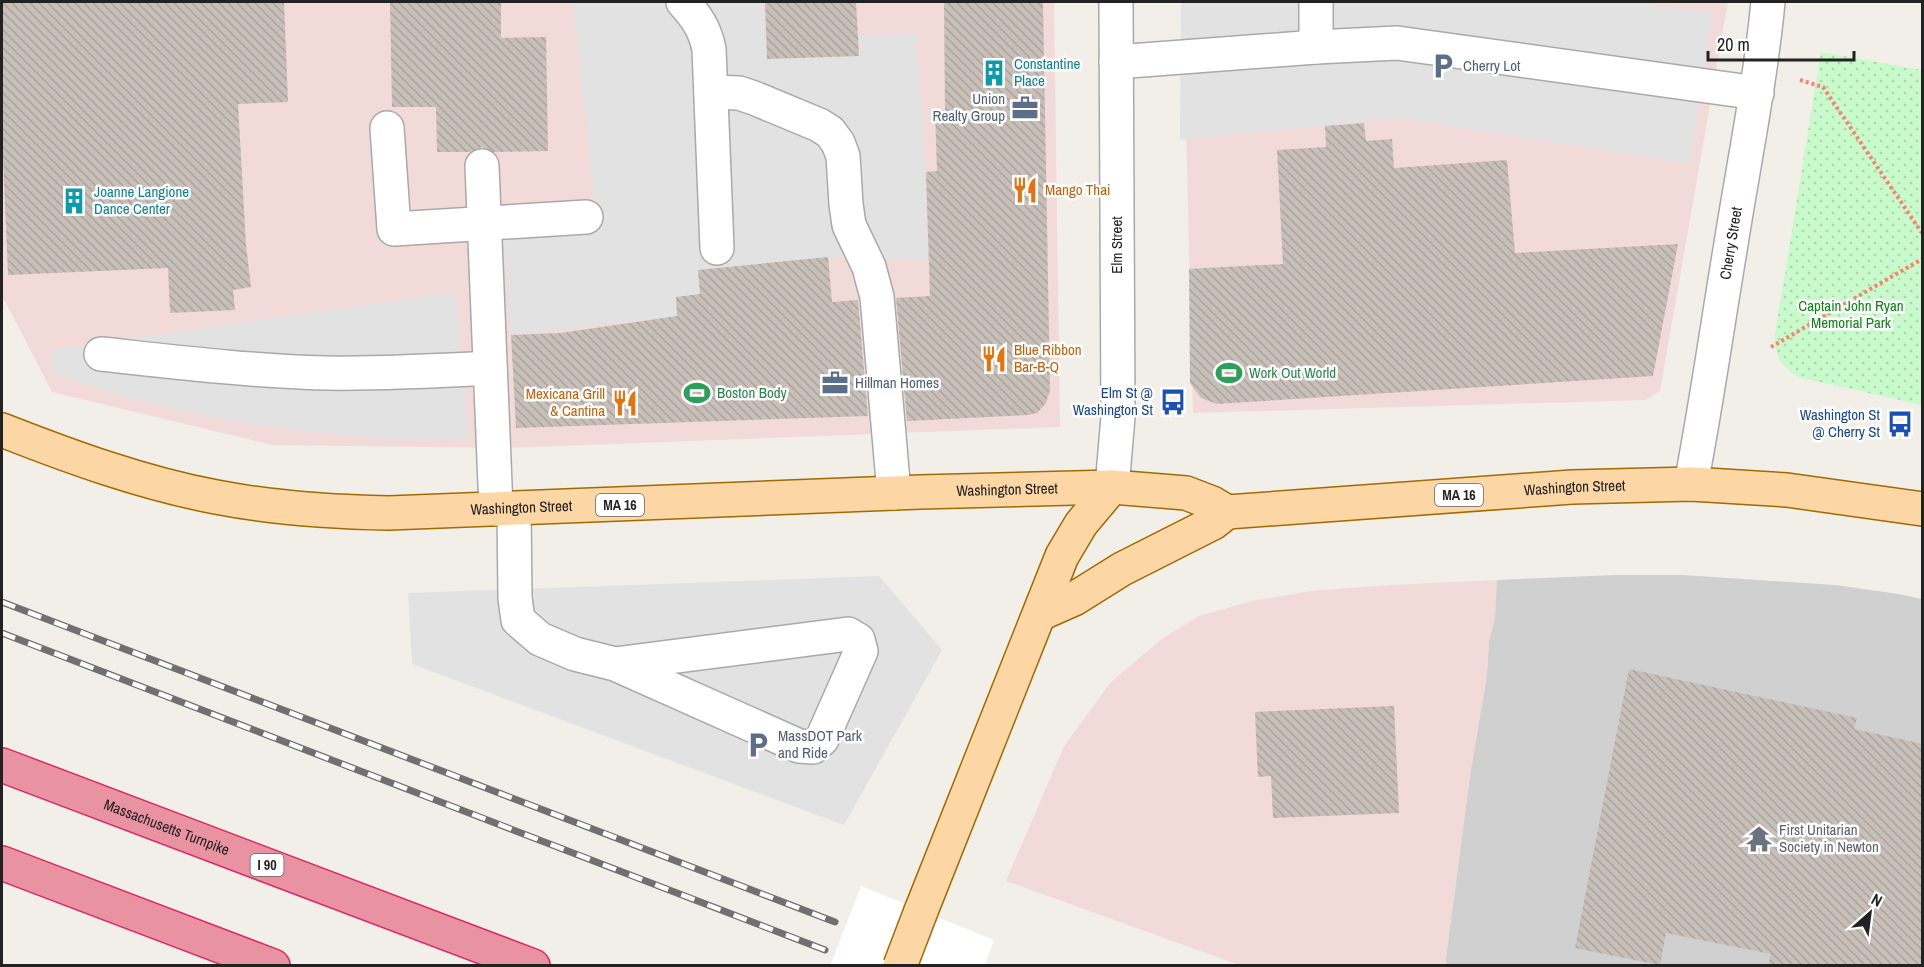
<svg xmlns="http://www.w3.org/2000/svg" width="1924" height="967" font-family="'Archivo Narrow',sans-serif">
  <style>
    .commercial { fill: #f2dad9 }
    .religious { fill: #d0d0d0 }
    .park { fill: url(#park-dots) }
    .parking { fill: #e2e2e2 }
    .pier { fill: #fff }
    .building { fill: url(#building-back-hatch) }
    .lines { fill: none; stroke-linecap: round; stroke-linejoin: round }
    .minor-casing { stroke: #a9a9a9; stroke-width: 36 }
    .major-casing { stroke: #a06b00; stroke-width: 36 }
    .highway-casing { stroke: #dc2a67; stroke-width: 36 }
    .path { stroke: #fa8072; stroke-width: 4; stroke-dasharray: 3 3; stroke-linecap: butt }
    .minor { stroke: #fff; stroke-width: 33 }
    .major { stroke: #fcd6a4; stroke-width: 33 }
    .highway { stroke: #e892a2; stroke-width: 33 }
    .rail-casing { stroke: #707070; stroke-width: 7 }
    .rail { stroke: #fff; stroke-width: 4.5; stroke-dasharray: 14; stroke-linecap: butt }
    .major-bridge-casing { stroke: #a06b00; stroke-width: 36; stroke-linecap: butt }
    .major-bridge { stroke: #fcd6a4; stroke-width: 33 }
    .labels { text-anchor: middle; stroke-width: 5; stroke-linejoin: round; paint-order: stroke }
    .shield { fill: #fff; stroke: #646464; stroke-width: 1.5 }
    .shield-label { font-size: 14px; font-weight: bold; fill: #222 }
    .culture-label { font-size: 15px; fill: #0d838f; stroke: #fff; text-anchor: start }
    .service-label { font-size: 15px; fill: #4e5e75; stroke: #fff; text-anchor: start }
    .food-label { font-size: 15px; fill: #c56008; stroke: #fff; text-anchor: start }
    .street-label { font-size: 15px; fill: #222; stroke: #fff }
    .park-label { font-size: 15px; fill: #0c8416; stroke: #fff }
    .leisure-label { font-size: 15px; fill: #27864d; stroke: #fff; text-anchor: start }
    .transit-label { font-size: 15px; fill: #164399; stroke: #fff; text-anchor: end }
    .worship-label { font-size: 15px; fill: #5b616d; stroke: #fff; text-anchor: start }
  </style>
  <defs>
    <pattern id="park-dots" width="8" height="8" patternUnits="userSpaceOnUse" patternTransform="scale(1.5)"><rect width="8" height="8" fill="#c8facc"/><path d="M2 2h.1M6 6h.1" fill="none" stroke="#acd6af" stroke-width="1.8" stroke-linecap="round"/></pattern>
    <pattern id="building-back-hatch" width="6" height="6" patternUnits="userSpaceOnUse" patternTransform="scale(1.5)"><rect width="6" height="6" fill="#c7bfb8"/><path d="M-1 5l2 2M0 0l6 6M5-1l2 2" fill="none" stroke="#aba49e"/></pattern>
  </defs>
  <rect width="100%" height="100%" fill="#f2efe9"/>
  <path class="commercial" d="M2,2H1054L1060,427L505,448L273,445L52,392L5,301L2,300Z
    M1183,2H1728L1660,391L1646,400L1193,413Z
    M1497,580L1495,618L1489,641L1487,675L1470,776L1445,965H1239L1006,881L1064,746L1111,682L1163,638L1199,616L1252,601L1311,591L1390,585Z"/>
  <path class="religious" d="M1616,575H1683L1835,585L1899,594L1922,599V965L1445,966L1470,776L1487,675L1489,641L1495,618L1497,580Z"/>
  <path class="park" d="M1821,52L1922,70V405L1798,377C1780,365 1775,357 1775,335Z"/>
  <path class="parking" d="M573,2H763L768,59L859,56L858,35L917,34L926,172L928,261L828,257L698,270L700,294L676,297L677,316L511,335L504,240L598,233Z
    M1181,2H1633L1713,13L1690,164L1399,118L1180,140Z
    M455,292L469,439L395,440L310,432L220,419L125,397L51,373V350Z
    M879,576L942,650L844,825L412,664L408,593Z"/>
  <path class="pier" d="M861,886L994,940L985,965L830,966Z"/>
  <path class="building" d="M2,2H284L288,102L238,104L246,245L251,287L233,290L235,310L170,313L168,268L8,275L2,133Z
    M390,2H501V38L546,37L548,151L493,152L482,147L470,152H437L436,107H392Z
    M765,2H856L859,56L767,59Z
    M944,2H1043L1050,390L1046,403L1037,413L1027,415L907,421L896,298L930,296L926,172L937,171L935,111L945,110Z
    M1364,123L1366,141L1392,139L1394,168L1507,160L1515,253L1678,244L1653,376L1217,404L1201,398L1190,383L1189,269L1283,264L1277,150L1326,147L1325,126Z
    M828,257L832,302L858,300L868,416L516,428L511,335L561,333L677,316L676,297L700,294L698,270Z
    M1629,669L1857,718L1854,729L1923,744V966H1768L1771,954L1666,933L1660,965L1575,948Z
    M1394,706L1399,813L1273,818L1271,776L1258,777L1255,712Z"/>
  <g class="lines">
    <g class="minor-casing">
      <g id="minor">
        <path d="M683,2C696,16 705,29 709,49L717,248"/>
        <path d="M1316,47V2"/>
        <path d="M1116,62L1316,47L1397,43L1757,93"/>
        <path d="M711,92L739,93L754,98L819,125L830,132L838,143L843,156L846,204L849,225L869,267L877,297L894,493"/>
        <path d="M387,128L394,229L586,217"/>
        <path d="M482,166L496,509"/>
        <path d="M101,354C176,362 250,371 325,373C380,374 435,371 490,368"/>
        <path id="s1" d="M1691,484C1706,406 1717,328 1730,250C1743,167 1760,85 1768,2"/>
        <path d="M1112,487L1118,417L1116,2"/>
        <path d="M514,509L515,598L518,620L540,639L575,654L615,664L799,746L813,747L822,739L861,651L858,640L848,634L615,664"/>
      </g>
    </g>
    <g class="major-casing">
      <g id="major">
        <path id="s2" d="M2,430C71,457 142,483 216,497C273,508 331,512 389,513L920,492L1112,487L1186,493L1212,503L1227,512"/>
        <path id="s3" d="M1040,614L1074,599L1122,569L1213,523L1227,512L1572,487L1691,484L1787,490L1922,509"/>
        <path d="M921,911L1062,556L1081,524L1112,487"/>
      </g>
    </g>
    <g class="highway-casing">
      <g id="highway">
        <path id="s4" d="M2,765L533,966"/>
        <path d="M2,863L273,966"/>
      </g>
    </g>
    <path class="path" d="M1800,80L1823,87L1922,233
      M1771,347L1922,259"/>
    <use href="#minor" class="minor"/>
    <use href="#major" class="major"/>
    <use href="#highway" class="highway"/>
    <g class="rail-casing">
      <path id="rail" d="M2,602L835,922
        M2,633L825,950"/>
    </g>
    <use href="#rail" class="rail"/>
    <g class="major-bridge-casing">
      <path id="major-bridge" d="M900,966L921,911"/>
    </g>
    <use href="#major-bridge" class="major-bridge"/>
  </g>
  <defs>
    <g id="parking-bare" transform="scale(2.07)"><path d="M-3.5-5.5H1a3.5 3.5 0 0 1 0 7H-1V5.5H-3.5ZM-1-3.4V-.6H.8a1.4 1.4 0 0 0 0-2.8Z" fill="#5c6f8a" stroke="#fff" stroke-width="2.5" paint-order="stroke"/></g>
    <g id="building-bare" transform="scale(2.07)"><path d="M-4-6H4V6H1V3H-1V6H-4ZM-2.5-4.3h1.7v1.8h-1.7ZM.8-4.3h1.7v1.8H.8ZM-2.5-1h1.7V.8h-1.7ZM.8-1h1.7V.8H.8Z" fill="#0f9aa8" stroke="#fff" stroke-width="2.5" paint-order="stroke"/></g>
    <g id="office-bare" transform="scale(2.07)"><path d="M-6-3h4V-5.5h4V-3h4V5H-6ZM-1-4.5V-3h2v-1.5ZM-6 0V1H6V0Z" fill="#5c6f8a" stroke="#fff" stroke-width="2.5" paint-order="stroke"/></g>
    <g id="restaurant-bare" transform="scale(2.07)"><path d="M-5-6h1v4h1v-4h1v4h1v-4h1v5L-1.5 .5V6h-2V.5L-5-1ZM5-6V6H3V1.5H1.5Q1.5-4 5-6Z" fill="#e8710a" stroke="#fff" stroke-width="2.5" paint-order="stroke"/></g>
    <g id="stadium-bare" transform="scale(2.07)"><path d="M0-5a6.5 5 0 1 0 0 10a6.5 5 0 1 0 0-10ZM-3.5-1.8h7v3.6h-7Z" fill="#2e9e5b" stroke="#fff" stroke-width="2.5" paint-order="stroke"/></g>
    <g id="bus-bare" transform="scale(2.07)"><path d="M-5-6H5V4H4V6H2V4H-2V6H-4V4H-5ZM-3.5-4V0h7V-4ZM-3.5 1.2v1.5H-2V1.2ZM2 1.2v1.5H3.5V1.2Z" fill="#1a4fb4" stroke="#fff" stroke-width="2.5" paint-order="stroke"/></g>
    <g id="temple-bare" transform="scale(2.07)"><path d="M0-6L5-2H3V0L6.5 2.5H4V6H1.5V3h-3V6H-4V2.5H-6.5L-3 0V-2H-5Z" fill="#6b7280" stroke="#fff" stroke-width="2.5" paint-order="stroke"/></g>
  </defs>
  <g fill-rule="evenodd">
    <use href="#parking-bare" x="1443" y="66"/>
    <use href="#building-bare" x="994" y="73"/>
    <use href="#office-bare" x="1025" y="108"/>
    <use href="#restaurant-bare" x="1025" y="190"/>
    <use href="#building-bare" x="74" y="201"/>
    <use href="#restaurant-bare" x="994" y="359"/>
    <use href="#stadium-bare" x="1229" y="373"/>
    <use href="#office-bare" x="835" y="383"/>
    <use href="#stadium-bare" x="697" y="393"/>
    <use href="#bus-bare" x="1173" y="402"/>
    <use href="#restaurant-bare" x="625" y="403"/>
    <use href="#bus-bare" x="1900" y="424"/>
    <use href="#parking-bare" x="758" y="745"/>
    <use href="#temple-bare" x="1759" y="839"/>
  </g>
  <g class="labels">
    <g class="shield">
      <rect x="1435" y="484" width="48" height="22" rx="4.5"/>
      <rect x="596" y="494" width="48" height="22" rx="4.5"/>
      <rect x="250.5" y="854" width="33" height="22" rx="4.5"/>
    </g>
    <g class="shield-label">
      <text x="1459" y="500">MA 16</text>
      <text x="620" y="510">MA 16</text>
      <text x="267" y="870">I 90</text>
    </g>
    <g class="culture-label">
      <text x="1014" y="69">Constantine<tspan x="1014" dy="17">Place</tspan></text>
      <text x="94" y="197">Joanne Langione<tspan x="94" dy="17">Dance Center</tspan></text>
    </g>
    <g class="service-label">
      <text x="1463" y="71">Cherry Lot</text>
      <text x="1005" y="104" text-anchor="end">Union<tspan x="1005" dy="17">Realty Group</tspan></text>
      <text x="855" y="388">Hillman Homes</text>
      <text x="778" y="741">MassDOT Park<tspan x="778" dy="17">and Ride</tspan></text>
    </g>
    <g class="food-label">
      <text x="1045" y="195">Mango Thai</text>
      <text x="1014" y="355">Blue Ribbon<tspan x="1014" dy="17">Bar-B-Q</tspan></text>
      <text x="605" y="399" text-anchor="end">Mexicana Grill<tspan x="605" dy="17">&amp; Cantina</tspan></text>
    </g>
    <g class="street-label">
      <text dy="5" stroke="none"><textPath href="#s1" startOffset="244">Cherry Street</textPath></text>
      <text transform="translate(1117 245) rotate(-90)" y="5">Elm Street</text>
      <text dy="5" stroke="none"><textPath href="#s3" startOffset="562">Washington Street</textPath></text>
      <text dy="5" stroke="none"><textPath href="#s2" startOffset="1017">Washington Street</textPath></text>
      <text dy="5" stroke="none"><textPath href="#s2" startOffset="531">Washington Street</textPath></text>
      <text dy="5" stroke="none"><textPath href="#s4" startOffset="176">Massachusetts Turnpike</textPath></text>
    </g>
    <g class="park-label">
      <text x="1851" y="311">Captain John Ryan<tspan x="1851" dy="17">Memorial Park</tspan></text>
    </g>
    <g class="leisure-label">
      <text x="1249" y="378">Work Out World</text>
      <text x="717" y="398">Boston Body</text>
    </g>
    <g class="transit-label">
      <text x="1153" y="398">Elm St @<tspan x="1153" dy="17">Washington St</tspan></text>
      <text x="1880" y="420">Washington St<tspan x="1880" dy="17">@ Cherry St</tspan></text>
    </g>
    <g class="worship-label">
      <text x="1779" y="835">First Unitarian<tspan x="1779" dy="17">Society in Newton</tspan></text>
    </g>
  </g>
  <rect width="1924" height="967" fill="none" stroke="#222222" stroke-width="6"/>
  <g transform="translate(1870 913) rotate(28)" stroke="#ffffff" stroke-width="4.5" paint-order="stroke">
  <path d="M0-4.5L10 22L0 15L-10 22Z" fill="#222222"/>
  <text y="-9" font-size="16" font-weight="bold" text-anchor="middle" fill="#222222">N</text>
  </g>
  <path d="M1708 51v9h146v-9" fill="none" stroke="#222222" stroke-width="3"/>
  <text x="1717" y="51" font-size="18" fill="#222222" stroke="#ffffff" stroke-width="4.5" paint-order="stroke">20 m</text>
</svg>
